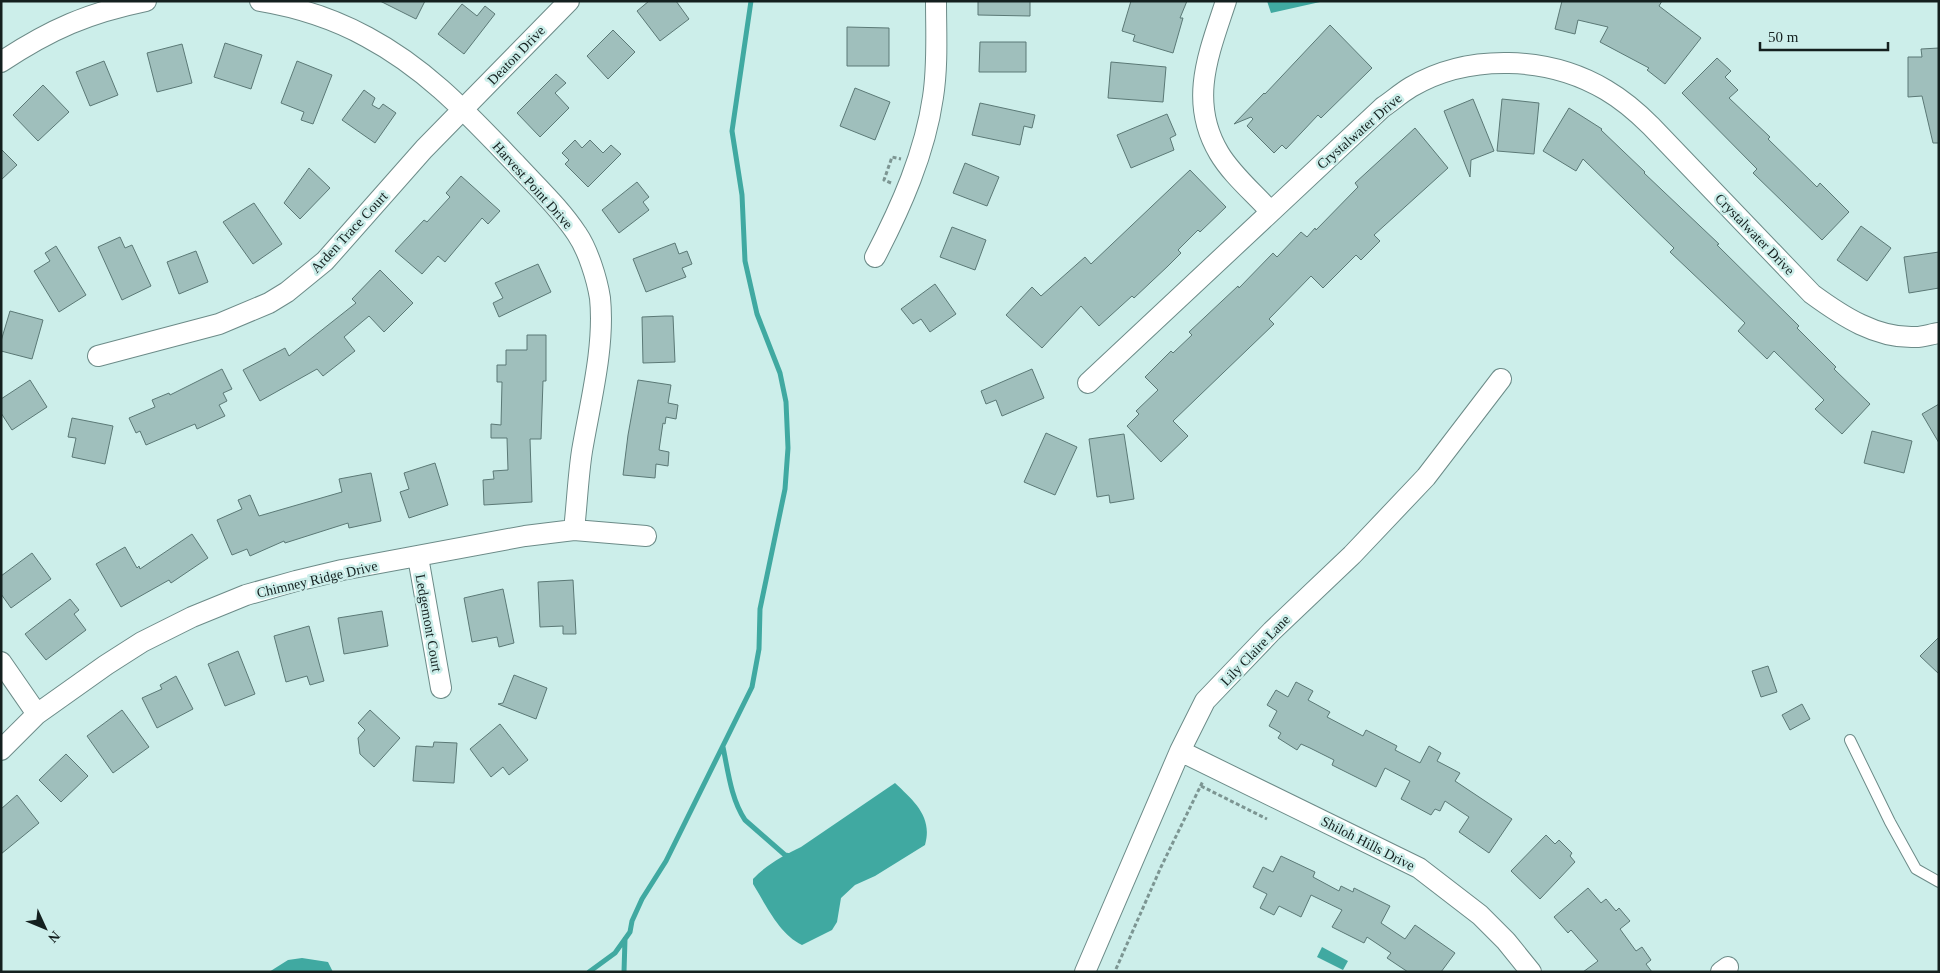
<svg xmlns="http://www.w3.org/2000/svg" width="1940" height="973" font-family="Georgia,serif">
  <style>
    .water { fill: #40a9a1 }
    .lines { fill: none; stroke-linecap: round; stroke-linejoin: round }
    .stream { stroke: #40a9a1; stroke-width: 5 }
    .building { fill: #9fbfbc; stroke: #5b7976 }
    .lane-casing { stroke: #6c8b88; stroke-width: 12 }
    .street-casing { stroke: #6c8b88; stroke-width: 22 }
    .path { stroke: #7c9592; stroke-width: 3; stroke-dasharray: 4 2.5; stroke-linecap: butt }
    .lane { stroke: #fff; stroke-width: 10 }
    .street { stroke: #fff; stroke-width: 20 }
    .labels { text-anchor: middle; stroke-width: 5; stroke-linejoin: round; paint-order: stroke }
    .street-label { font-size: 14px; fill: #14201f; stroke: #cceeea }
  </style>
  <rect width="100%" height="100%" fill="#cceeea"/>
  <path class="water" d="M1267,1H1373V2H1320L1271,13Z
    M895,783C914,801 933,817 925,845L875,876L855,885L841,898L837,922L832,930L802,945C779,934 766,905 753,884V879C766,865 784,855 801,847Z
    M1322,947L1348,961L1343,970L1317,957Z
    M302,958L328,962L333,972H269L288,960Z"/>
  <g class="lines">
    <path class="stream" d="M723,747C728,771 731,799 745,820L785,855L791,856
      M589,972L615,953L630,932L632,921L642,899L666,861L752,687L759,649L760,609L785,489L788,448L786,402L780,373L757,314L745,261L742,195L732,131L751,1
      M624,972L625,939"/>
  </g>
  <path class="building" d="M380,1H425L416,19Z
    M649,1H676L689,19L660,41L637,11Z
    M978,1H1030V16L978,15Z
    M1131,1H1187L1180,18H1183L1173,53L1133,41L1135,35L1122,31Z
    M1562,1H1662L1659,6L1701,38L1665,84L1647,70L1649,68L1600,42L1608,27L1578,20L1575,34L1555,29Z
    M462,4L477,16L485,6L495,14L464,54L438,34Z
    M1330,25L1372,68L1321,118L1318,115L1286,149L1282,145L1274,153L1247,126L1253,119L1251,117L1234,124L1264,93L1265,94Z
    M847,27L889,28V66H847Z
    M613,30L635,52L608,79L587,56Z
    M980,42H1026V72H979Z
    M225,43L262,55L251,89L214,77Z
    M182,44L192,83L157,92L147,53Z
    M1939,48V143H1933L1922,96L1908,97V57H1922L1921,49Z
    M1717,58L1731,71L1725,77L1738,90L1729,98L1770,137L1768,139L1817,187L1820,183L1849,212L1822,240L1753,173L1757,169L1682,93Z
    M104,61L118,95L90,106L76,72Z
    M297,61L332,75L313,124L301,120L304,112L281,103Z
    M1111,62L1166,67L1163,102L1108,98Z
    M556,74L566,83L555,93L569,108L540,137L517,113Z
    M43,85L69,112L38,141L13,115Z
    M855,88L890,102L875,140L840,126Z
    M364,90L375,98L372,105L379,109L383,104L396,113L375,143L342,120Z
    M1473,99L1494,151L1471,160L1470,177L1444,111Z
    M1502,99L1539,103L1534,154L1497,151Z
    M980,103L1035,115L1032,128L1024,126L1020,145L972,135Z
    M1569,108L1602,129L1601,130L1645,172L1644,173L1719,244L1717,245L1799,326L1797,328L1836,367L1834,369L1870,404L1842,434L1815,409L1824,400L1774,351L1767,359L1738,331L1745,323L1670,252L1674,248L1583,159L1576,171L1543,151Z
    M1167,114L1176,135L1170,138L1174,150L1131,168L1117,135Z
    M1415,128L1448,168L1374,235L1380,241L1361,260L1356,255L1323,288L1311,276L1269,319L1274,324L1173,421L1188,436L1161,462L1127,426L1139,414L1136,411L1158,390L1145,377L1171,351L1173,353L1192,335L1189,332L1238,286L1239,288L1273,253L1277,257L1301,232L1307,237L1315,228L1316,230L1358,187L1355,183Z
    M575,140L582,148L590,140L603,153L611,145L621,154L588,187L565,164L569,160L562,153Z
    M1,149L17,165L1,180Z
    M965,163L999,177L987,206L953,193Z
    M309,168L330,188L300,219L284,203Z
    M1190,170L1226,207L1200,232L1198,230L1178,250L1181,253L1168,266L1134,298L1132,296L1099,326L1081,306L1042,348L1006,315L1032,287L1041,296L1085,257L1091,264Z
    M461,176L500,211L488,224L482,218L445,262L438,256L422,274L395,251L424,220L427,222L450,197L446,193Z
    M637,182L649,197L643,202L649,210L619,233L602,210Z
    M254,203L282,244L253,264L223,222Z
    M1861,226L1891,248L1867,281L1837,260Z
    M952,227L986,240L975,270L940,257Z
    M120,237L125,248L132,245L151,286L122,300L98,247Z
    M675,243L679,254L687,251L692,264L682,268L686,277L646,292L633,259Z
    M56,246L86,295L59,312L34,271L50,261L45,253Z
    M196,251L208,282L179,294L167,262Z
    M1939,252V288L1909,293L1904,257Z
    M538,264L551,292L499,317L493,303L503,298L495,283Z
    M380,270L413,303L384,332L369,316L344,337L355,351L323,376L317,369L260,401L243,370L285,348L289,356L356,303L352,299Z
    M935,284L956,314L930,332L921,319L913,324L901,309Z
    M10,311L43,320L32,359L1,351V341Z
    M665,316H673L675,362L643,363L642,317Z
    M527,335H546V381H543L541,439H530L532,502L484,505L483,480L494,479L493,471L508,470L507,438H491V424L501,425L502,382H497V365H506V350H527Z
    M222,369L232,389L223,393L227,401L219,405L225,416L197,429L195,424L146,445L140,431L136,433L129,418L155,407L152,400L169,393L170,395Z
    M1032,369L1044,398L1002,416L996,400L986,404L981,391Z
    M30,380L47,407L12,430L1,413V399Z
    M638,380L671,385L668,403L678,405L676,419L666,417L665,424L663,423L659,450L669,452L668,466L656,464L655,478L623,475L628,435Z
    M1939,404V443L1922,414Z
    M72,418L113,426L105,464L72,457L76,438L68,437Z
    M1872,431L1912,441L1904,473L1864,463Z
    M1046,433L1077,447L1055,495L1024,482Z
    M1124,434L1134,499L1110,503L1109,495L1097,497L1089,439Z
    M435,463L448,505L409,518L400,492L409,489L404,473Z
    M371,473L381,521L349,528L348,523L285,543L284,541L250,556L247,549L232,555L217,520L242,509L238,500L250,495L259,516L342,492L339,479Z
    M192,534L208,558L171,583L169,580L121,607L96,564L125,547L137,568L139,566L140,569Z
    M32,553L51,579L11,608L1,594V576Z
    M573,580L576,634H563V626L540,627L538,582Z
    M503,589L514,643L499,647L497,637L472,642L464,598Z
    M70,599L79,610L74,614L86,630L46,660L25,634Z
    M382,611L388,646L344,654L338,618Z
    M309,626L324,681L310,685L307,676L286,682L274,636Z
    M1939,637V674L1920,656Z
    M238,651L255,694L225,706L208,664Z
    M1768,666L1777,692L1761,697L1752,671Z
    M514,675L547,688L536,719L498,704L503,703Z
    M176,676L193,709L157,728L142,698L162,689L160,685Z
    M1296,682L1313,691L1308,700L1330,712L1327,717L1363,736L1366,730L1397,746L1395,750L1420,763L1429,746L1441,753L1437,761L1460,773L1455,781L1512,819L1489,853L1459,832L1469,817L1445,801L1440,811L1435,809L1431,815L1401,799L1410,781L1385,768L1376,787L1332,765L1334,760L1310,748L1301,744L1297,750L1278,738L1281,733L1269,726L1277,711L1267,705L1276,690L1288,697Z
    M1802,704L1810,719L1790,730L1782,715Z
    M122,710L149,747L113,773L87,736Z
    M370,710L400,738L374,767L360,754L358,738L365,730L358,723Z
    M500,724L528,760L509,775L503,767L491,777L470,749Z
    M434,742L457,743L454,783L413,781L416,746L433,747Z
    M66,754L88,776L61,802L39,780Z
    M17,795L39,823L1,854V809Z
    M1546,835L1555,844L1559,840L1572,853L1570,856L1575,862L1540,899L1511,871Z
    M1281,856L1315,872L1313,877L1339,891L1341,886L1353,892L1354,888L1390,906L1381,923L1405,939L1415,925L1455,953L1441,972H1408L1387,958L1391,953L1367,937L1364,943L1332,927L1342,910L1311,895L1301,917L1279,906L1274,915L1260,908L1267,894L1253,887L1263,867L1273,872Z
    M1588,888L1601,903L1606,899L1616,911L1619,908L1630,921L1620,929L1636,951L1642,947L1651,960L1646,964L1652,972H1583L1598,961L1571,930L1568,933L1554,917Z"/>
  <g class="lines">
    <g class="lane-casing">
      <path id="lane" d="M1850,740L1890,822L1916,869L1939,882"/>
    </g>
    <g class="street-casing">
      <path id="street" d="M260,1C296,7 334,19 367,37C427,69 468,114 515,163C536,186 560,208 577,234C588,250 597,279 600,298C605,347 590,403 582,451C578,477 577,504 574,530
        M1226,1C1209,53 1188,101 1219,153C1232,175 1254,193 1270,211
        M1,62C51,29 88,13 146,1
        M875,257C901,207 925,153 933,97C938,65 936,33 936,1
        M98,356L219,324L269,303L287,292L325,261L424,149L569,1
        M1088,383L1383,107C1392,101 1401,93 1411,87C1469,53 1549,56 1606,90C1623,100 1637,112 1651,126L1812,294C1842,316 1877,339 1916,337C1923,337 1931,334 1939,333
        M418,557L441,688
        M1,662L37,714
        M1,750L37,714L106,665L142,642L192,617L246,595L296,581L342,570L525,536L574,530L646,536
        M1180,751L1419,868L1480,915L1506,941L1531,972
        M1085,972L1180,751L1205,701L1272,631L1352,555L1426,477L1501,379
        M1721,972L1728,967"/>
    </g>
    <path class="path" d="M891,183L884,180L892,157L901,159
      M1201,786L1267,819
      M1116,969L1161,867L1203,781"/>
    <use href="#lane" class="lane"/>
    <use href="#street" class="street"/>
  </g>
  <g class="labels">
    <g class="street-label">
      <text transform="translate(516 55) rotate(-46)" y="5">Deaton Drive</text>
      <text transform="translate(1359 131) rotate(-41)" y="5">Crystalwater Drive</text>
      <text transform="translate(533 185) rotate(48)" y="5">Harvest Point Drive</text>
      <text transform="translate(349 232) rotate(-47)" y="5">Arden Trace Court</text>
      <text transform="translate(1755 234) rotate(46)" y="5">Crystalwater Drive</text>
      <text transform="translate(317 579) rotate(-13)" y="5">Chimney Ridge Drive</text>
      <text transform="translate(429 623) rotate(80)" y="5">Ledgemont Court</text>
      <text transform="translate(1255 650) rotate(-46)" y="5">Lily Claire Lane</text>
      <text transform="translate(1368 843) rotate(27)" y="5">Shiloh Hills Drive</text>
    </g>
  </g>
  <rect width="1940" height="973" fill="none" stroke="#14201f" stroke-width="5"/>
  <g transform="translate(45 928) rotate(134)" stroke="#cceeea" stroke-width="4" paint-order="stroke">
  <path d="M0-4L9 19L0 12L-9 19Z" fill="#14201f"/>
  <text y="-8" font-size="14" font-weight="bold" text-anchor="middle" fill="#14201f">N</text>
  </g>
  <path d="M1760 42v8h128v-8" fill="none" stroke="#14201f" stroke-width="2.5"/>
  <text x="1768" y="42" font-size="15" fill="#14201f" stroke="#cceeea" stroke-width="4" paint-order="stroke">50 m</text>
</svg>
